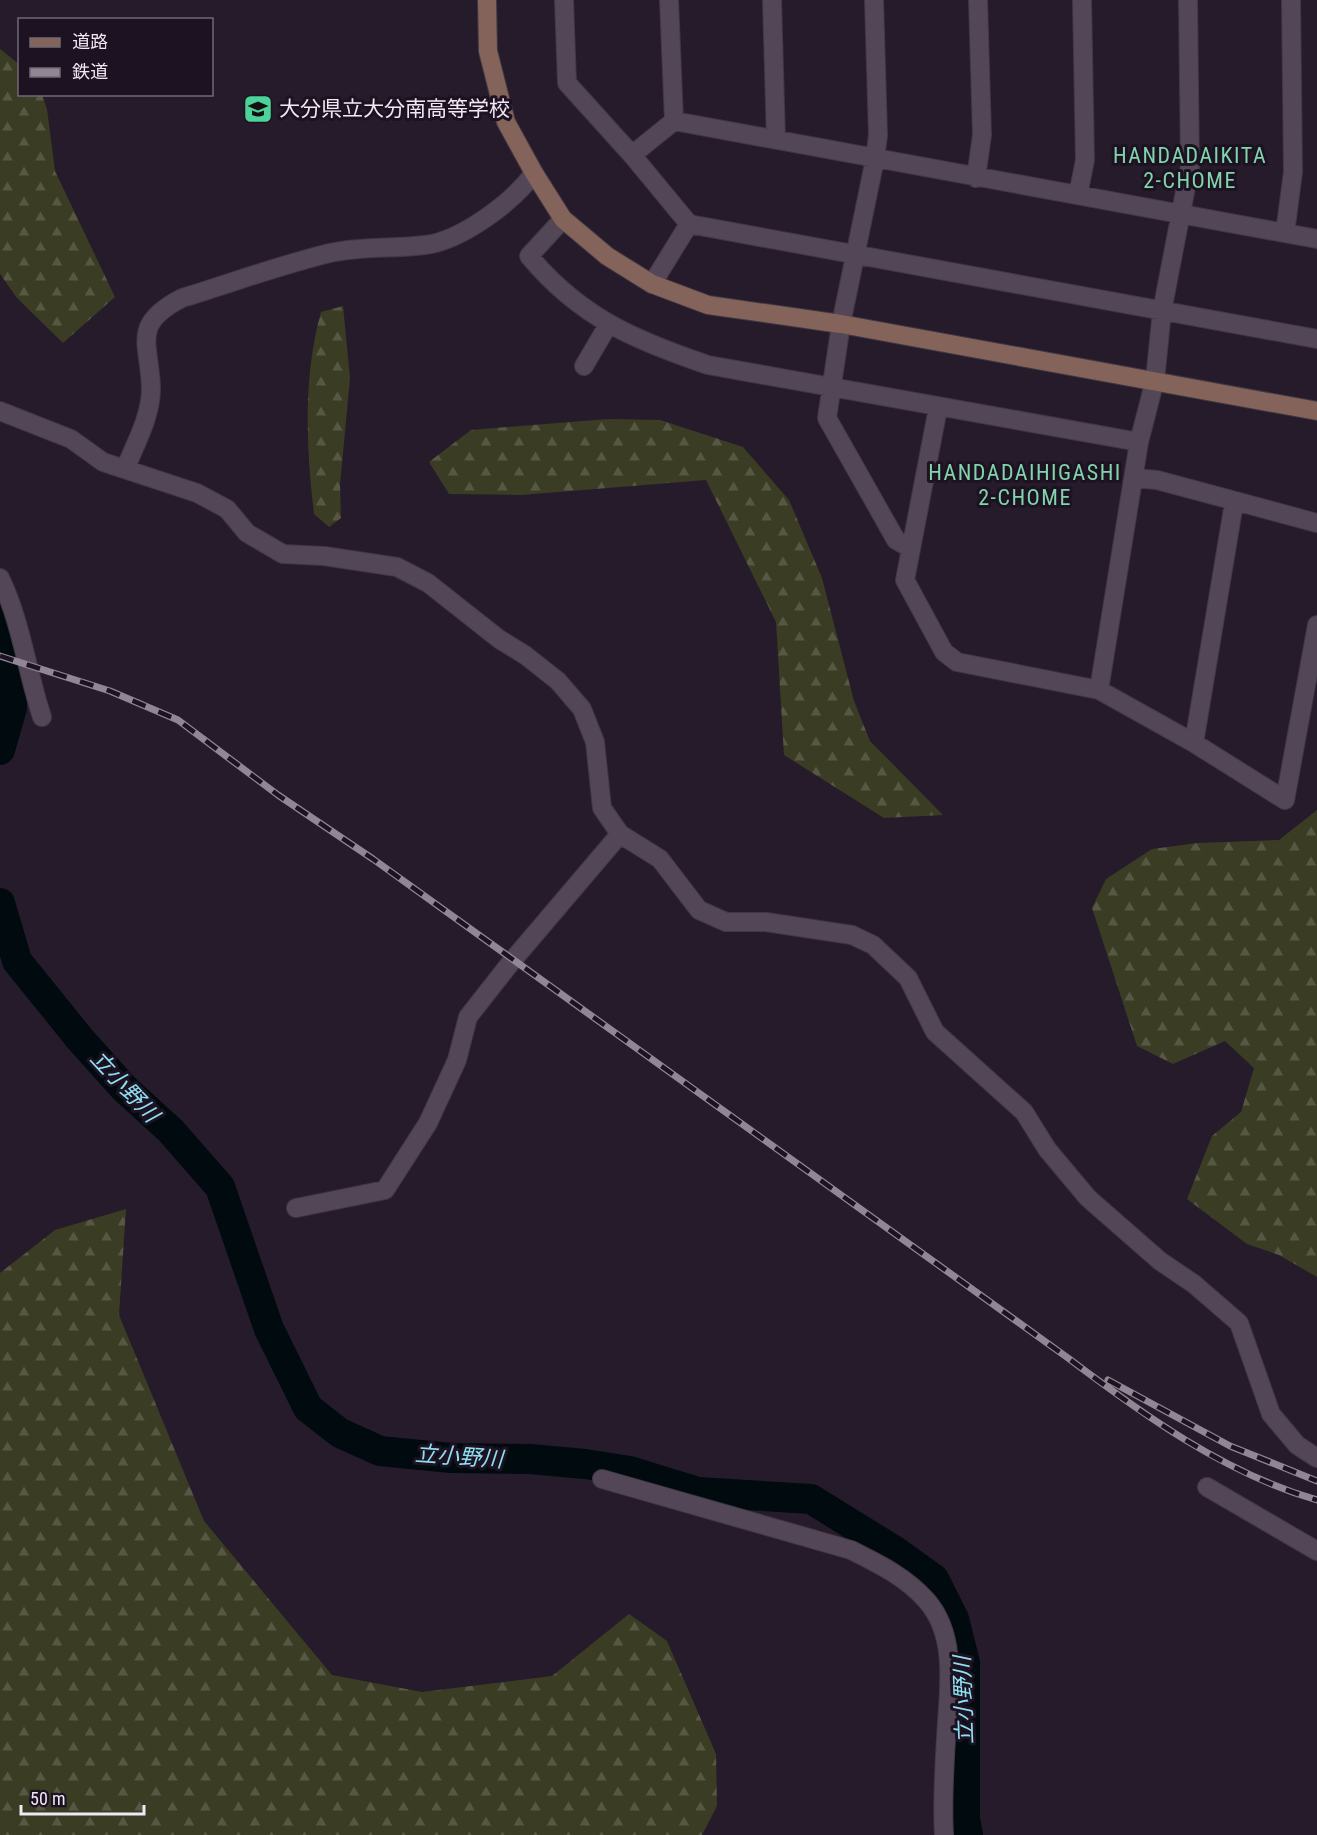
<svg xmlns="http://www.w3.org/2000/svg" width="1317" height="1835" font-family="'Roboto Condensed','Noto Sans JP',sans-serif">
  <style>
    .forest { fill: url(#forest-firs) }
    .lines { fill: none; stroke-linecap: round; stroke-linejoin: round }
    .river { stroke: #000a0f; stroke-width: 30 }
    .street-casing { stroke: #403844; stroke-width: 20 }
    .secondary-casing { stroke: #403844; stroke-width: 20 }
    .street { stroke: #534657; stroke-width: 18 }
    .secondary { stroke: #84635a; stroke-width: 18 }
    .rail-casing { stroke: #918794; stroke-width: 7 }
    .rail { stroke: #1d1221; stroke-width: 4.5; stroke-dasharray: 14; stroke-linecap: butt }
    .labels { text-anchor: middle; stroke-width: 6; stroke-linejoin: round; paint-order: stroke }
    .poi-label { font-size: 21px; fill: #f0e8f3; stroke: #1d1221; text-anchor: start }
    .neighbourhood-label { font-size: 22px; letter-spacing: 1.5px; fill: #81d4ab; stroke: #1d1221 }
    .water-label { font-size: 22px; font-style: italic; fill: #8ee1f3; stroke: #1d1221 }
  </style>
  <defs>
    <pattern id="forest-firs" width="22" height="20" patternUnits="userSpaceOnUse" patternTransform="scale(1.5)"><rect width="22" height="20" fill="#3a3c24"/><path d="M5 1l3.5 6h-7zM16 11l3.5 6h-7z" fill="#575844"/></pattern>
  </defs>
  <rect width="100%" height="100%" fill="#261b2a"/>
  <path class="forest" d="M0,49L19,64L20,94L42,95L47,109L55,171L115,297L63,343L17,298L0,274Z
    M343,306L350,378L340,485L341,518L329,527L314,514C306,447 303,377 321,312Z
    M608,419L660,420L743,447L789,500L822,578L854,701L870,741L943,815L884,818L784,755L776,622L706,480L521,495L449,494L429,462L471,430Z
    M1317,810V1277L1279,1255L1247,1244L1187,1199L1212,1136L1241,1112L1254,1068L1225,1041L1173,1064L1137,1046L1092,908L1106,879L1152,849L1198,843L1279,840Z
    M126,1209L119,1315L204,1521L332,1675L422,1692L552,1676L629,1614L667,1641L716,1754L717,1806L702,1835H0V1273L55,1230Z"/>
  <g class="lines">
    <path class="river" d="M0,617L12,645V708L0,750
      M0,903L17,961L80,1039L124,1088L171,1131L220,1187L269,1329L308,1408L340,1433L380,1451L451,1458L530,1459L585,1464L630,1471L698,1492L811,1499L895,1551L934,1579L954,1619L965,1663V1819L968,1835"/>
    <g class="street-casing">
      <path id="street" d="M564,0L567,83L632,155
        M669,0L674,121L632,155L689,224L1317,339
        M772,0L776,140
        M874,0L878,135L875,159L841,324L827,418L896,540L910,548
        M674,121L1317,239
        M976,178L982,135L978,0
        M1078,195L1085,160L1082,0
        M563,219L529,256C580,317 634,340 708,365L1139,442
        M1285,233L1293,172L1291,0
        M652,284L689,224
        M584,366L608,325
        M938,408L905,580L944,652L957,662L1099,690L1194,743L1285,800L1317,625
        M0,411L71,439L103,462L197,493L227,509L247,533L283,554L324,556L397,567L428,583L499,639L525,655L558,681L582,709L595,742L602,808L620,834L660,859L699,910L726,922H766L852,935L873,945L908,978L935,1032L1024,1112L1047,1149L1088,1198L1160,1261L1194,1284L1239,1323L1271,1414L1297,1445L1317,1458
        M125,469C135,445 151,416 151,389C150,343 130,325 182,298C231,283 280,265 330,253C362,246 394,249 425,245C461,241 513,202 534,173
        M1134,478L1157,480L1317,523
        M0,578C21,621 27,672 42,717
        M1099,690L1139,442L1155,380L1162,311L1190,166L1188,0
        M1194,743L1234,503
        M296,1208L385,1190L428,1123L457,1060L468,1017L512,961L620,834
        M602,1479L851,1550C879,1564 906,1577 927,1601C959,1638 948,1694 946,1739C944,1771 942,1803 944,1835
        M1207,1487L1317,1551"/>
    </g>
    <g class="secondary-casing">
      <path id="secondary" d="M487,0L488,51L506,122L534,173L563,219L607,256L652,284L708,305L841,324L1317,411"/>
    </g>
    <use href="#street" class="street"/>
    <use href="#secondary" class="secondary"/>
    <g class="rail-casing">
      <path id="rail" d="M0,656L110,691L178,720L278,795L373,859L1068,1358C1145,1416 1224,1473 1317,1500
        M1108,1380L1230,1446L1317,1481"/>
    </g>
    <use href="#rail" class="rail"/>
  </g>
  <defs>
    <g id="school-square" transform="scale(1.5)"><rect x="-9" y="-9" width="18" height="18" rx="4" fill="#4dd39a" stroke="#1d1221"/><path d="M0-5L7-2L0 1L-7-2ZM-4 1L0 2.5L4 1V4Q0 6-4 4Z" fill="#111"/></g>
  </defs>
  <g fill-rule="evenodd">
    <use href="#school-square" x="258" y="109"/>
  </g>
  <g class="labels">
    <g class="poi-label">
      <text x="279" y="116">大分県立大分南高等学校</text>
    </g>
    <g class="neighbourhood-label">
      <text x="1190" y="163">HANDADAIKITA<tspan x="1190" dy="25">2-CHOME</tspan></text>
      <text x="1025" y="480">HANDADAIHIGASHI<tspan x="1025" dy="25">2-CHOME</tspan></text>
    </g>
    <g class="water-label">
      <text transform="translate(125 1086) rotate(47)" y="8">立小野川</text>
      <text transform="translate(459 1456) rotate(4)" y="8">立小野川</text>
      <text transform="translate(963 1700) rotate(-92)" y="8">立小野川</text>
    </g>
  </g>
  <rect x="18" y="18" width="195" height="78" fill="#1d1221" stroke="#716875" stroke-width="1.5"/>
  <rect x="30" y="38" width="30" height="9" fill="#84635a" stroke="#716875" stroke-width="1.5"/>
  <text x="72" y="48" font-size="18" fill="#f0e8f3">道路</text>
  <rect x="30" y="68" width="30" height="9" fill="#918794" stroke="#716875" stroke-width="1.5"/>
  <text x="72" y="78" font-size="18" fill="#f0e8f3">鉄道</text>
  <path d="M21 1805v9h123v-9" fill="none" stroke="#f0e8f3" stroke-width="3"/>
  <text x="30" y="1805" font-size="18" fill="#f0e8f3" stroke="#1d1221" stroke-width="4.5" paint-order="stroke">50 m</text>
</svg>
